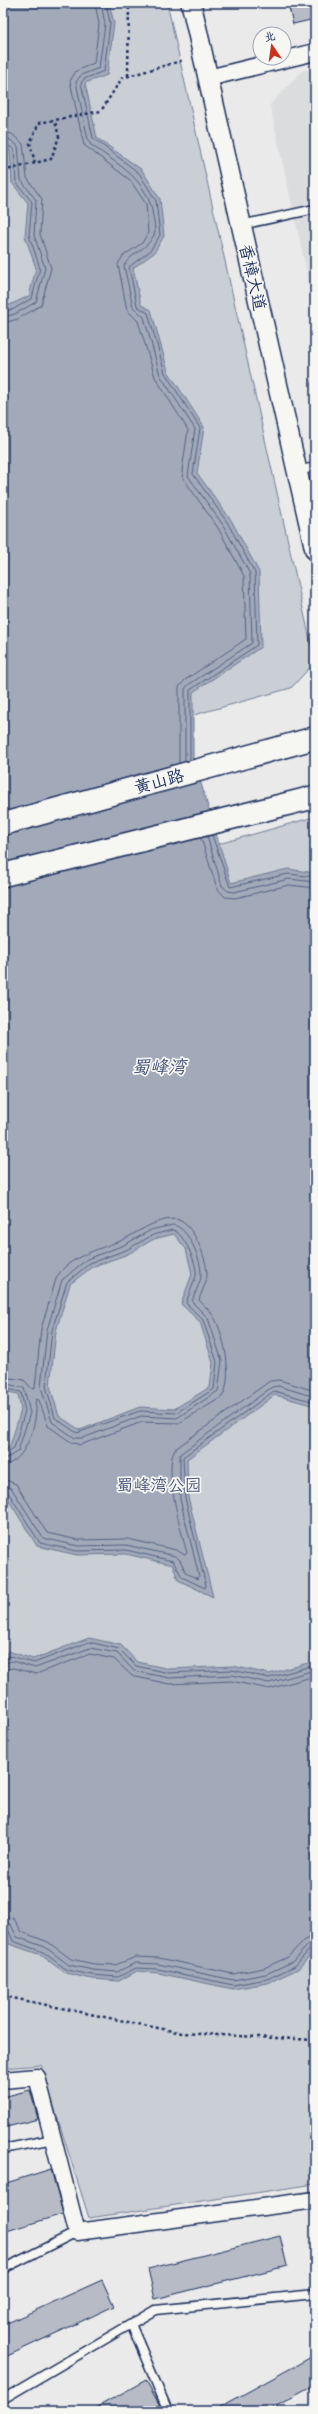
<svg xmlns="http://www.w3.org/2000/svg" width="318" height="2414" font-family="Caveat,'LXGW WenKai TC',sans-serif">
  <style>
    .built { fill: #dadcde }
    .green { fill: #caced5; stroke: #727e9a }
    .water { fill: #a2aaba; stroke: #6c7995; fill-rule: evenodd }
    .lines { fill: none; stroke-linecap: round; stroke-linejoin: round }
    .shore { stroke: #516083; stroke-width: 1 }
    .building { fill: #b6bbc6; stroke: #1b2f5e }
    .service-casing { stroke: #1b2f5e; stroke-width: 11 }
    .minor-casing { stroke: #1b2f5e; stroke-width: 19 }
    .tertiary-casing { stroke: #1b2f5e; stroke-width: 22 }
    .primary-casing { stroke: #1b2f5e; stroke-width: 25 }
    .path { stroke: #1b2f5e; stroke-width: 2.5; stroke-dasharray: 3 3; stroke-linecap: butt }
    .service { stroke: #f6f6f2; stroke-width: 8 }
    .minor { stroke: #f6f6f2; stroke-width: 16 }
    .tertiary { stroke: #f6f6f2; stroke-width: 19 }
    .primary { stroke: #f6f6f2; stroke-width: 22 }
    .labels { text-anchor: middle; stroke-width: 3.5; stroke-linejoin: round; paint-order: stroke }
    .street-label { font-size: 17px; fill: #1b2f5e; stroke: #f6f6f2 }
    .park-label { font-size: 17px; fill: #47577c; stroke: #f6f6f2 }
    .water-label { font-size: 18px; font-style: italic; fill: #44547a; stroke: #f6f6f2 }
  </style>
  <rect width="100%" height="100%" fill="#e9eae9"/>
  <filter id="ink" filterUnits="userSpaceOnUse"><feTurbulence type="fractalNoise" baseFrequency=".025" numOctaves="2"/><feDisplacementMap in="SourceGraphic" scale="8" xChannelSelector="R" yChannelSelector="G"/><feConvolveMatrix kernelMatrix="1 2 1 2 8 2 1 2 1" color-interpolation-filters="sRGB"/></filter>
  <g filter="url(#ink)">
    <path class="built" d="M315,68V309L270,105L302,71Z"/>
    <path class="green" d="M3,3H167L315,662L291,688L3,768Z
      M314,817L315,2184L89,2218L41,2065L3,2068V905Z"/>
    <path class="water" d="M3,3H109L114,23L107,75L85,83L97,138L142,170L160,199L164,236L154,253L133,268L141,305L151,310L168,371L204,427L197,473L231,520L259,572L261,647L193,692V757L231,883L288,869L315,873V1406L275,1395L187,1459L188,1497L213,1597L178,1580L173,1565L126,1554L77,1555L37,1546L3,1491V1451L10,1446L21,1410L18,1394L3,1391V308L29,296L36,268L25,236L28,203L12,183L10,151L3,146ZM174,1234L186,1249L192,1274L181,1304L200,1322L213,1363L210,1387L174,1409L140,1407L80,1430L59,1416L50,1386L56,1331L70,1284L92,1267L128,1254L154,1239Z
      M89,1638L121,1645L137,1662L170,1669L233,1666L269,1674L315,1661V1950L298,1969L268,1983L233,1989L158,1973L137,1971L119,1981L92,1979L65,1973L41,1955L9,1944L3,1925V1657L8,1651L33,1659Z"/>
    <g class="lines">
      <path class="shore" d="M95,3L99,24L94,63L76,71L70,81L84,145L130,180L146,204L148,233L142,243L123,256L118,264L127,310L138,321L155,377L188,430L182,471L183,478L218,528L244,576L246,639L185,680L179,687V763
        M101,3L105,24L99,68L81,75L76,82L88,140L91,145C119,165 149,180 153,217C154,223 156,231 154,235C147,250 129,254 124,266L133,307L144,317L160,375L195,429L188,476L223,525L250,574L252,643L188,685L185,689V761
        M106,3L110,23L104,71L84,79L81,83L93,138L139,173L156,201L160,235L150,251L129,267L137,306L148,313L165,373L200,428L193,474L227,522L255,573L257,645L190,690V760
        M3,132L12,134L23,144L27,178L42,199L40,234L51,268L41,305L18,319L3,323
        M3,138L9,139L18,146L21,180L36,200L34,235L45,268L36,302L15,314L3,317
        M3,143L14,149L16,182L32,202L29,235L40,268L32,298L14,309L3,312
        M212,835L230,887L288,874L315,877
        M207,836L222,886L228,891L234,892L289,879L315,882
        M201,838L217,888L225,897L235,898L289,885L315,888
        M173,1225C188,1226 202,1261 201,1275C201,1283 194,1293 192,1302L208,1318L222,1361L218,1391L177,1418L141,1416L83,1438H75L52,1422L41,1387L47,1330L62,1280L87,1259L124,1245L151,1230Z
        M173,1230C184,1233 198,1265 196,1276C193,1285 189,1294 186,1303L203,1320L217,1362L214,1389L176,1413L140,1411L77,1433L55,1418L46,1386L52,1330L67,1282L90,1263L126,1250L153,1235Z
        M3,1377L24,1380L32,1389L35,1388L41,1329L56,1279C66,1257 100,1249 120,1241C138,1233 152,1220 173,1219C192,1218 207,1259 207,1274C207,1283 201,1292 199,1300C203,1305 209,1309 212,1314C224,1331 234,1378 222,1397L179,1423L142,1422L80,1445L71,1442L48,1426L39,1400L36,1399C34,1403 37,1407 36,1411C35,1429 24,1464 3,1465
        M3,1383L24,1388L30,1413L18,1451L9,1457L3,1459
        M3,1388L21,1392L25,1411L14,1448L3,1454
        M3,1479L16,1484L47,1533L78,1540L128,1539L176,1550L185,1555L187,1553C181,1531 163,1468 175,1449L270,1381L279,1380L315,1391
        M3,1485L12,1489L43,1538L78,1546L126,1545L175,1556L180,1560L186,1573L198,1579L199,1576L180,1499V1454L272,1387L278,1386L315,1397
        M3,1490L8,1492L40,1543L77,1551L126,1550L173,1561L182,1577L205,1588L206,1586L185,1498L183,1457L274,1391L315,1402
        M3,1659L10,1656L34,1663L89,1642L119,1649L136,1666L169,1673L232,1670L269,1678L315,1665
        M3,1664L12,1661L35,1668L90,1648L117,1653L134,1671L169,1678L232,1675L269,1683L315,1670
        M3,1670L13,1668L36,1674L90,1654L114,1659L132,1676L169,1684L231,1681L269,1689L315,1676
        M3,1915L14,1919L22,1932L48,1942L71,1959L94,1964L115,1965L136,1957L159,1958L233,1974L264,1968L288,1957L304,1940L315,1936
        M3,1921L11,1925L17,1937L45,1947L69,1965L93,1970L117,1972L135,1963L158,1964L233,1980L266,1974L292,1962L308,1945L315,1943
        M3,1927L8,1929L13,1941L43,1952L67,1970L92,1975L118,1977L136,1968L158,1969L233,1985L267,1979L295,1966L309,1950L315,1948"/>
    </g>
    <path class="building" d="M288,3H315V19L293,24Z
      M30,2090L38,2119L3,2128V2097Z
      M51,2169L63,2214L3,2232V2184Z
      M280,2236L287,2266L155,2299L148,2269Z
      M102,2280L114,2306L3,2358V2325Z
      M315,2355V2385L267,2411H213Z
      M146,2380L160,2406L151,2411H90Z"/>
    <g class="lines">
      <g class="service-casing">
        <path id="service" d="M315,104V110
          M241,225L315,209
          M297,471L315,467
          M3,2149L53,2139
          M3,2269L77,2232
          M131,2324L168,2411
          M3,2399L155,2310L315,2294"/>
      </g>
      <g class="minor-casing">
        <path id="minor" d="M208,78L315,52
          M3,2080L37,2077L77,2232L315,2200"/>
      </g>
      <g class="tertiary-casing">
        <path id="tertiary" d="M191,3L315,550"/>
      </g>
      <g class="primary-casing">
        <path id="primary" d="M3,824L315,738
          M3,875L315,797"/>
      </g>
      <path class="path" d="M128,76L129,3
        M35,163L30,143L39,123L101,111L122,78L184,60
        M3,171L51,159L59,137L55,121
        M3,1996L182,2033L315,2040"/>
      <use href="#service" class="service"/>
      <use href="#minor" class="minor"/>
      <use href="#tertiary" class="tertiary"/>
      <use href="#primary" class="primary"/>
    </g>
  </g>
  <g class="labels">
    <g class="street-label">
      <text transform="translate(253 277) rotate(77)" y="6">香樟大道</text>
      <text transform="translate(159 781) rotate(-15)" y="6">黄山路</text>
    </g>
    <g class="park-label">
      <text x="159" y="1491">蜀峰湾公园</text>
    </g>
    <g class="water-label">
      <text x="159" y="1073">蜀峰湾</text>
    </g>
  </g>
  <rect width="318" height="2414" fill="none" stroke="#f6f6f2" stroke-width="16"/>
  <rect x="8" y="8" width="302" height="2398" fill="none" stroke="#1b2f5e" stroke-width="1.5" filter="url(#ink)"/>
  <g transform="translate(272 46) rotate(347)"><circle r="19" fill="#f6f6f2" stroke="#9ea6b7"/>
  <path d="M0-3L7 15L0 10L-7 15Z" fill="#c8321e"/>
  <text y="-6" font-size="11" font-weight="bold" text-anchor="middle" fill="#1b2f5e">北</text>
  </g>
</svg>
